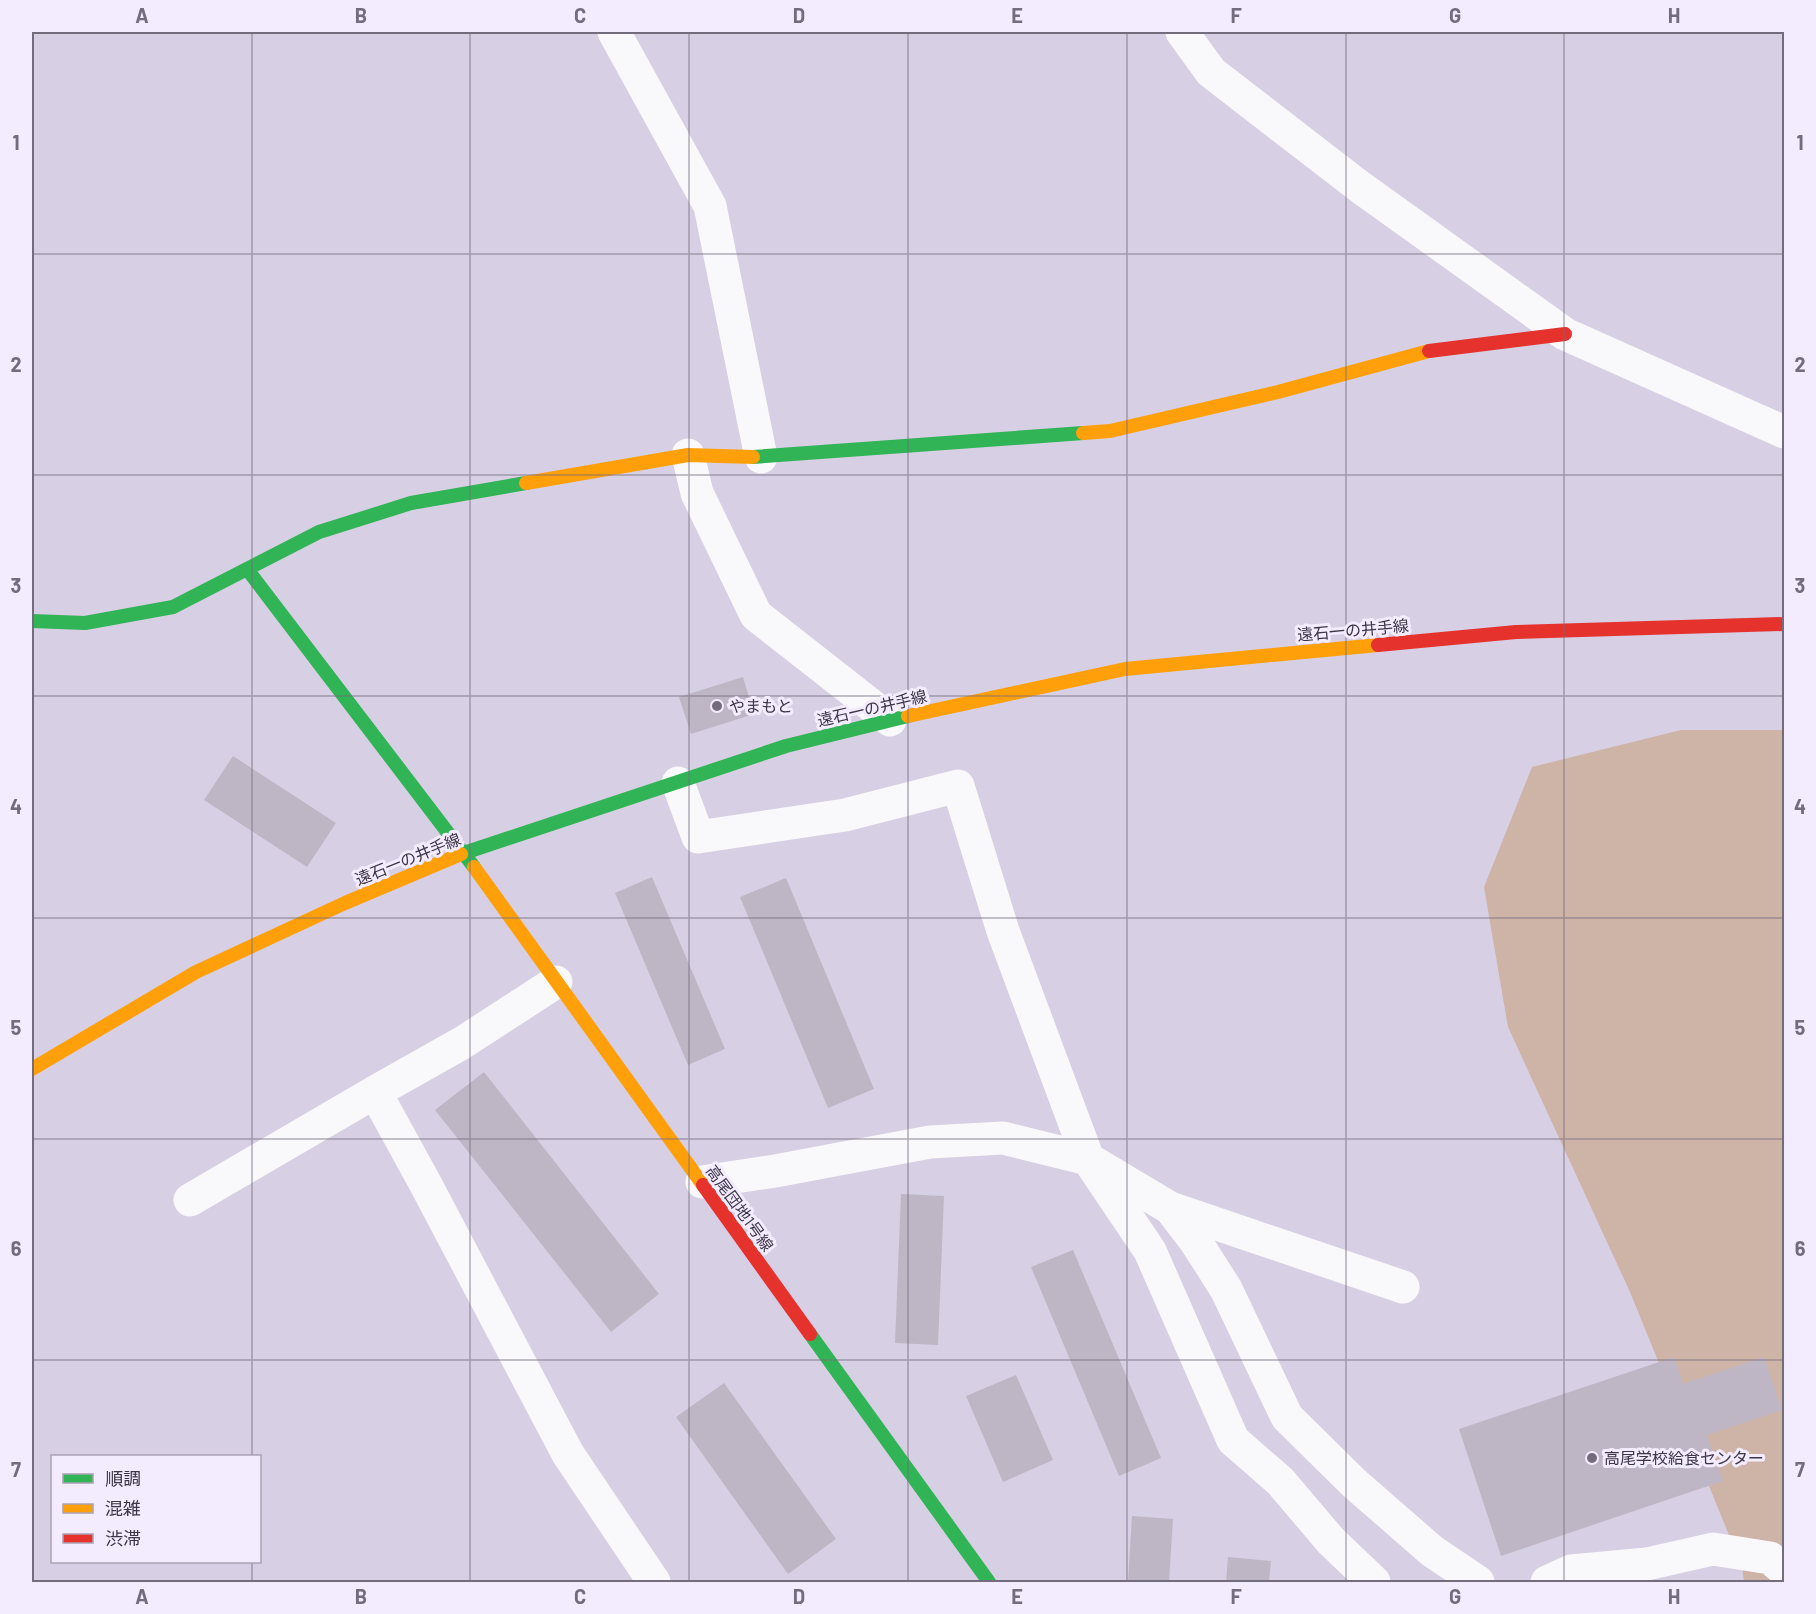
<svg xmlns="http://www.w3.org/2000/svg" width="1816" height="1614" font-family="Barlow,'Noto Sans JP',sans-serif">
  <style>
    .green { fill: #ceb3a7 }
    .building { fill: #bfb6c5 }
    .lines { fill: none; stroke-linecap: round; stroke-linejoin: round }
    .street { stroke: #f9f8fb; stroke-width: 33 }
    .fast { stroke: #30b455; stroke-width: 14 }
    .slow { stroke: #ff9f0a; stroke-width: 14 }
    .jam { stroke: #e5322d; stroke-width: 14 }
    .grid { fill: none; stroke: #726c7c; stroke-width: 1.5; stroke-opacity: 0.55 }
    .poi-dot { fill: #726c7c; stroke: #f3ebfe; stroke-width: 2 }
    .labels { text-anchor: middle; stroke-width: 6; stroke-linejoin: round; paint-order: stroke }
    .street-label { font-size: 16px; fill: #3c3645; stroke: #f3ebfe }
    .poi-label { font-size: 16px; fill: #3c3645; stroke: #f3ebfe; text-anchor: start }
    .neatline { fill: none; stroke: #726c7c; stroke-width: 2 }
    .grid-label { font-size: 20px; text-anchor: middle; font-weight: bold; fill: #726c7c }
  </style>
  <rect width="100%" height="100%" fill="#d7cfe3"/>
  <path class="green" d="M1681,730H1784V1582H1744L1742,1567L1630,1292L1508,1027L1484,887L1532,767Z"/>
  <path class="building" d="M743,677L754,714L691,734L679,697Z
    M233,756L336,823L307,867L204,800Z
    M652,877L725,1049L688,1065L615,893Z
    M786,878L874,1089L828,1108L740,897Z
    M484,1072L659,1294L611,1332L435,1110Z
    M901,1194L944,1196L938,1345L895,1343Z
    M1073,1250L1161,1458L1119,1476L1031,1267Z
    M1674,1357L1683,1384L1764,1357L1782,1410L1707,1435L1723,1481L1501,1556L1459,1429Z
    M1016,1375L1053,1460L1003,1482L966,1396Z
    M724,1383L836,1539L788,1574L676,1417Z
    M1132,1516L1173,1519L1169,1582H1128Z
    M1228,1557L1271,1561L1269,1582H1226Z"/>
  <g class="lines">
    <path class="street" d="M614,32L710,206L761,457
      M1182,32L1211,72L1360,187L1565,334L1784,432
      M688,455L697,493L756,615L890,720
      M678,783L698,837L845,815L958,786L1003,931L1088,1159L1150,1251L1233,1440L1280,1481L1331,1541L1374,1582
      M556,982L462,1043L375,1092L425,1183L568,1454L654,1582
      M702,1182L775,1171L930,1142L1003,1138L1088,1159L1170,1208L1196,1242L1226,1289L1287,1417L1354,1483L1432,1551L1478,1582
      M190,1200L375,1092
      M1170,1208L1403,1287
      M1547,1582L1571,1571L1647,1564L1713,1549L1770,1558L1784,1570"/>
    <path class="fast" d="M753,457L1083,433
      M247,569L474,867
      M32,621L85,623L173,607L319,532L411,503L526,483
      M461,854L786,746L908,716
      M810,1334L989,1582"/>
    <path class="slow" d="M1083,433L1110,431L1278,392L1429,351
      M526,483L688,455L753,457
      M908,716L1125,669L1378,645
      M474,867L703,1185
      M32,1069L196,972L345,903L461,854"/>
    <path class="jam" d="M1429,351L1565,334
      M1378,645L1516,632L1784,624
      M703,1185L810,1334"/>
  </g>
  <path class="grid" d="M252,32V1456M470,32V1582M689,32V1582M908,32V1582M1127,32V1582M1346,32V1582M1564,32V1582M32,254H1784M32,475H1784M32,696H1784M32,918H1784M32,1139H1784M32,1360H1784M252,1562V1582"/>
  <g class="poi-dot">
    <circle cx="717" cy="706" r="6"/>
    <circle cx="1592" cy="1458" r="6"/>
  </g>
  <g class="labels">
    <g class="street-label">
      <text transform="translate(1353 630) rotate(-5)" y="6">遠石一の井手線</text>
      <text transform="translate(872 708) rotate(-13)" y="6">遠石一の井手線</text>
      <text transform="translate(408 859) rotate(-22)" y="6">遠石一の井手線</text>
      <text transform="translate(740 1208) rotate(54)" y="6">高尾団地1号線</text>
    </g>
    <g class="poi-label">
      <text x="729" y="712">やまもと</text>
      <text x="1604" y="1464">高尾学校給食センター</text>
    </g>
  </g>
  <rect width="1816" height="1614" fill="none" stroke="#f3ebfe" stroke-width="66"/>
  <rect x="51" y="1455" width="210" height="108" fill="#f3ebfe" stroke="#aaa3b4" stroke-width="1.5"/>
  <rect x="63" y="1474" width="30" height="9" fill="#30b455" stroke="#aaa3b4" stroke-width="1.5"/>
  <text x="105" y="1485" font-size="18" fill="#3c3645">順調</text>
  <rect x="63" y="1504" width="30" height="9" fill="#ff9f0a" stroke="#aaa3b4" stroke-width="1.5"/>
  <text x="105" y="1515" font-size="18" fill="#3c3645">混雑</text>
  <rect x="63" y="1534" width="30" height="9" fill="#e5322d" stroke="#aaa3b4" stroke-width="1.5"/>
  <text x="105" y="1545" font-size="18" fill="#3c3645">渋滞</text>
  <rect x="33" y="33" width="1750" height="1548" class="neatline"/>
  <g class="grid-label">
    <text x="142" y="23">A</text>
    <text x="361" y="23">B</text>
    <text x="580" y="23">C</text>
    <text x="799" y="23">D</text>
    <text x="1017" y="23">E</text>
    <text x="1236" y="23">F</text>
    <text x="1455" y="23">G</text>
    <text x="1674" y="23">H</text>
    <text x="16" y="150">1</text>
    <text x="1800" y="150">1</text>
    <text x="16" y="372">2</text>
    <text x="1800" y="372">2</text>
    <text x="16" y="593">3</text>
    <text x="1800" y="593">3</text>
    <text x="16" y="814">4</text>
    <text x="1800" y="814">4</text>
    <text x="16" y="1035">5</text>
    <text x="1800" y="1035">5</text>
    <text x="16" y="1256">6</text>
    <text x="1800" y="1256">6</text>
    <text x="16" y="1477">7</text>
    <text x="1800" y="1477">7</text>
    <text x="142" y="1604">A</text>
    <text x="361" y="1604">B</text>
    <text x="580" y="1604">C</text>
    <text x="799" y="1604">D</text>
    <text x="1017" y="1604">E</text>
    <text x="1236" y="1604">F</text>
    <text x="1455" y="1604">G</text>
    <text x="1674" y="1604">H</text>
  </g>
</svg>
